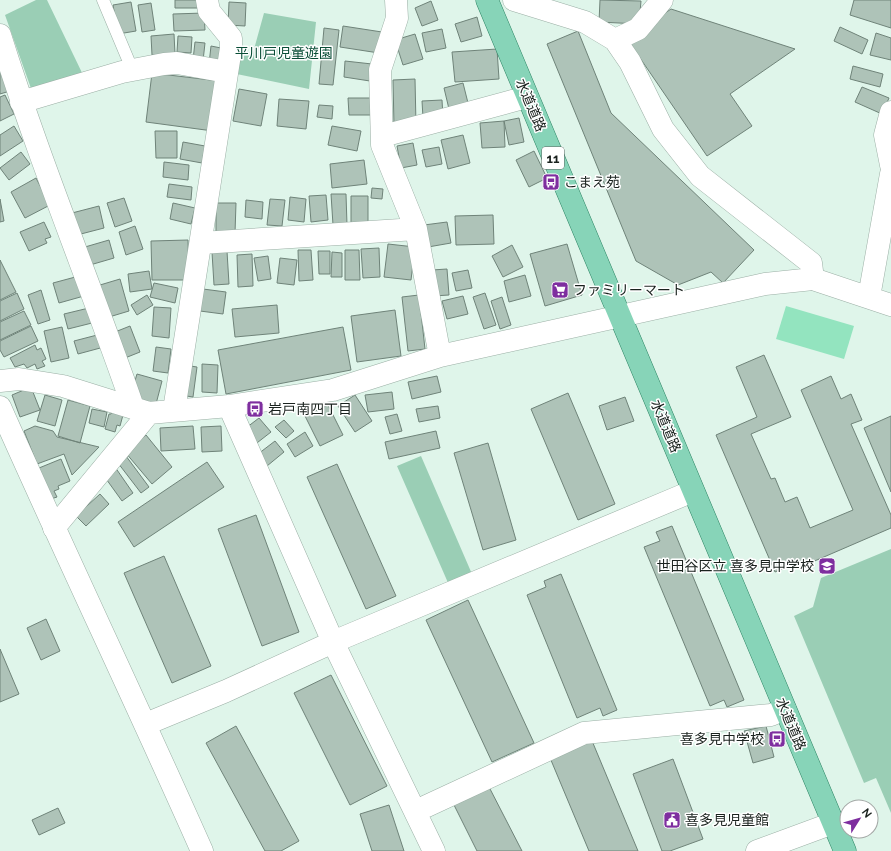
<svg xmlns="http://www.w3.org/2000/svg" width="891" height="851" font-family="Raleway,'Noto Sans JP',sans-serif">
  <style>
    .green { fill: #9aceb5 }
    .water { fill: #93e4bf }
    .building { fill: #aec3b8; stroke: #6f8379 }
    .lines { fill: none; stroke-linecap: round; stroke-linejoin: round }
    .service-casing { stroke: #9bafa5; stroke-width: 13 }
    .minor-casing { stroke: #9bafa5; stroke-width: 23 }
    .tertiary-casing { stroke: #9bafa5; stroke-width: 23 }
    .primary-casing { stroke: #2d8464; stroke-width: 23 }
    .service { stroke: #fff; stroke-width: 12 }
    .minor { stroke: #fff; stroke-width: 22 }
    .tertiary { stroke: #fff; stroke-width: 22 }
    .primary { stroke: #87d4b8; stroke-width: 22 }
    .labels { text-anchor: middle; stroke-width: 3; stroke-linejoin: round; paint-order: stroke }
    .shield { fill: #fff; stroke: #5f6462; stroke-width: 1 }
    .shield-label { font-size: 13px; font-weight: bold; fill: #1a221e }
    .park-label { font-size: 14px; fill: #094d36; stroke: #fff }
    .street-label { font-size: 14px; fill: #1a221e; stroke: #fff }
    .poi-label { font-size: 14px; fill: #1a221e; stroke: #fff; text-anchor: start }
  </style>
  <rect width="100%" height="100%" fill="#dff5ea"/>
  <path class="green" d="M36,0H47L85,79L33,94L5,15Z
    M264,13L316,22L309,89L227,72L231,48L253,53Z
    M421,456L472,574L449,585L397,466Z
    M891,549V813L876,778L864,783L794,616L813,607L821,578Z"/>
  <path class="water" d="M786,306L854,326L844,359L776,339Z"/>
  <path class="building" d="M175,0H199V8H175Z
    M600,0L641,1L639,24L599,22Z
    M854,0H891V28L850,15Z
    M431,1L438,20L422,26L415,8Z
    M131,2L136,31L118,34L113,5Z
    M229,2L246,3L245,26L228,25Z
    M151,3L155,30L142,32L138,5Z
    M671,9L795,49L730,94L752,126L707,156L627,39Z
    M204,13L205,30L174,31L173,14Z
    M477,17L482,36L461,42L455,24Z
    M343,26L382,32L379,53L340,47Z
    M840,27L868,40L862,54L834,41Z
    M324,28L339,30L333,85L319,84Z
    M442,29L446,48L426,52L422,33Z
    M578,31L611,113L754,250L723,283L711,272L678,285L636,261L547,44Z
    M876,33L891,38V60L870,55Z
    M174,34L175,54L152,55L151,36Z
    M415,34L423,59L403,65L395,40Z
    M178,36L192,37L191,53L177,52Z
    M195,42L205,43L203,61L193,60Z
    M211,46L226,49L223,65L209,64Z
    M497,49L499,79L455,82L452,52Z
    M345,61L372,64L370,81L344,77Z
    M853,66L883,74L880,87L850,79Z
    M0,69L10,91L0,94Z
    M152,73L219,81L213,131L146,122Z
    M415,79L416,125L394,126L393,80Z
    M463,83L468,103L449,109L444,88Z
    M862,87L889,98L882,114L855,102Z
    M239,89L267,94L261,126L233,121Z
    M5,95L14,114L0,121V97Z
    M348,98H374L375,115H349Z
    M279,99L309,101L306,129L277,126Z
    M442,100L443,117L423,118L422,101Z
    M319,105L333,106L332,119L317,117Z
    M519,118L524,142L509,145L504,121Z
    M504,121L505,147L482,148L480,123Z
    M14,126L23,141L0,156V135Z
    M332,126L361,131L357,151L328,145Z
    M155,131H177V158H156Z
    M463,135L470,163L448,169L441,140Z
    M183,142L205,146L202,163L180,159Z
    M413,143L417,165L401,168L397,146Z
    M439,147L442,164L426,167L422,150Z
    M534,151L547,178L529,187L516,160Z
    M21,152L30,164L9,180L0,168Z
    M364,160L367,184L332,188L330,164Z
    M164,162L189,165L188,180L163,177Z
    M36,178L50,205L25,218L11,192Z
    M169,184L192,187L191,200L167,197Z
    M372,188L383,189L382,199L371,198Z
    M331,194H346L347,225H333Z
    M326,195L328,220L311,222L309,196Z
    M351,196H368V227H351Z
    M290,197L306,199L304,222L288,220Z
    M124,198L132,221L115,227L107,203Z
    M0,199L4,221L0,222Z
    M270,199L285,200L282,226L267,225Z
    M246,200L263,202L262,219L245,217Z
    M173,203L195,208L191,224L170,219Z
    M216,203H236L235,233L216,232Z
    M99,206L104,228L77,235L72,213Z
    M493,215L494,244L456,245L455,216Z
    M44,222L51,237L45,239L47,243L29,251L20,232Z
    M447,222L451,243L428,247L424,225Z
    M135,226L143,249L126,255L119,232Z
    M109,240L114,258L90,265L85,247Z
    M188,240L189,280H152L151,241Z
    M388,244L415,247L411,280L384,277Z
    M567,244L582,295L545,306L530,254Z
    M512,245L523,267L503,277L492,256Z
    M379,248L380,277L363,278L361,249Z
    M298,250H311L313,280L299,281Z
    M345,250H359L360,280H345Z
    M227,251L229,284L214,285L212,252Z
    M318,251H330V274H319Z
    M332,252L342,253V277H331Z
    M252,254L253,286L238,287L237,255Z
    M268,256L271,279L258,281L254,258Z
    M280,258L297,260L294,285L277,283Z
    M0,260L16,292L0,300Z
    M447,269L449,295L433,296L432,270Z
    M468,270L472,288L456,291L452,273Z
    M149,271L152,289L130,292L128,274Z
    M525,275L531,296L509,302L504,281Z
    M79,276L84,296L59,303L53,283Z
    M120,279L129,311L109,317L100,285Z
    M154,283L178,288L175,303L150,297Z
    M203,289L226,292L223,314L200,311Z
    M41,290L50,320L38,324L28,295Z
    M17,293L24,309L0,321V301Z
    M485,293L496,325L484,329L473,297Z
    M147,295L153,305L137,315L131,305Z
    M419,295L425,349L408,351L402,297Z
    M463,296L468,314L447,319L442,301Z
    M502,297L511,325L500,329L491,301Z
    M277,305L279,333L235,337L232,309Z
    M93,307L96,322L68,329L64,314Z
    M154,307L171,308L169,338L152,336Z
    M395,310L401,356L357,362L351,316Z
    M24,311L31,325L0,340V322Z
    M31,326L38,341L4,357L0,350V341Z
    M130,326L140,352L125,358L115,332Z
    M62,327L69,358L51,362L44,331Z
    M343,327L351,370L226,394L218,350Z
    M101,334L104,347L78,354L74,341Z
    M35,345L37,350L41,348L46,359L42,361L45,366L37,369L35,364L27,368L24,364L15,367L10,358Z
    M156,347L171,349L168,373L153,371Z
    M764,355L791,417L751,434L771,479L775,478L785,502L797,497L810,528L853,510L801,390L831,376L841,399L851,394L862,420L851,424L891,515V528L803,566L801,561L775,572L716,435L757,417L736,367Z
    M202,364L218,365L217,393L202,392Z
    M184,365L197,367L193,397L180,395Z
    M137,374L162,381L156,404L130,397Z
    M437,376L441,392L412,399L408,382Z
    M31,387L40,410L20,417L12,395Z
    M392,392L394,409L368,412L365,395Z
    M568,393L615,504L578,520L531,409Z
    M45,395L62,400L55,426L37,421Z
    M355,395L372,421L355,432L338,406Z
    M625,397L634,421L607,430L599,406Z
    M68,400L90,406L80,443L58,436Z
    M328,405L343,435L320,446L305,416Z
    M438,406L440,418L419,422L416,409Z
    M92,409L107,412L104,427L89,423Z
    M112,412L123,415L120,426L117,425L115,432L105,429L109,414H111Z
    M397,414L402,431L390,434L385,417Z
    M891,416V492L864,428Z
    M259,418L271,432L253,446L242,431Z
    M284,420L294,431L286,438L275,427Z
    M35,426L53,431L57,437L99,447L72,475L64,454L37,464L24,431Z
    M193,426L195,449L161,451L160,428Z
    M221,426L222,451L202,452L201,427Z
    M436,431L440,448L389,459L385,442Z
    M305,432L313,446L295,457L287,444Z
    M146,435L172,467L152,484L125,452Z
    M275,441L284,452L267,466L258,454Z
    M488,443L516,540L483,550L454,453Z
    M126,456L149,487L141,493L118,463Z
    M61,459L70,481L58,486L59,489L54,491L57,497L51,499L39,468Z
    M207,462L224,487L134,547L118,522Z
    M337,464L396,596L366,609L307,477Z
    M115,467L133,493L122,501L104,476Z
    M100,494L109,504L86,526L76,516Z
    M256,515L299,632L262,646L218,529Z
    M672,526L744,700L727,707L724,700L710,706L644,547L660,541L656,532Z
    M164,556L211,666L172,683L124,573Z
    M561,574L617,710L603,716L600,708L577,718L527,595L546,587L544,581Z
    M468,600L534,743L492,762L426,620Z
    M46,619L60,651L41,660L27,628Z
    M0,649L19,694L0,702Z
    M331,675L387,786L350,805L294,693Z
    M236,726L299,841L281,851H265L206,743Z
    M766,726L774,757L753,763L744,731Z
    M590,736L638,851H589L548,753Z
    M673,759L703,839L670,851H662L633,774Z
    M488,785L522,851H477L453,803Z
    M389,805L404,851H372L360,814Z
    M58,808L65,823L39,835L32,820Z"/>
  <g class="lines">
    <g class="service-casing">
      <path id="service" d="M103,0L132,69"/>
    </g>
    <g class="minor-casing">
      <path id="minor" d="M396,0L397,18L380,70L382,145L416,229L440,356
        M514,0L585,22L615,40L630,62L663,129L700,176L811,263L813,279
        M0,35C39,160 90,283 133,407
        M615,40L638,29L662,0
        M21,102L122,72L164,64L177,63L227,72
        M891,112L885,135L891,165
        M383,136L527,97
        M201,243L416,229
        M869,297L891,174
        M0,381L19,379L63,386L149,413L229,406L333,390L440,356L765,284L813,279L891,305
        M229,406L333,642L434,851
        M174,410L231,48V38L209,11L207,0
        M54,528L149,413
        M146,724L226,691L333,642L693,491
        M416,811L584,733L771,715L785,709
        M757,851L833,823"/>
    </g>
    <g class="tertiary-casing">
      <path id="tertiary" d="M0,407C66,556 136,702 202,851"/>
    </g>
    <g class="primary-casing">
      <path id="primary" d="M487,0L845,851"/>
    </g>
    <use href="#service" class="service"/>
    <use href="#minor" class="minor"/>
    <use href="#tertiary" class="tertiary"/>
    <use href="#primary" class="primary"/>
  </g>
  <defs>
    <g id="bus-square" transform="scale(0.9)"><rect x="-9" y="-9" width="18" height="18" rx="4" fill="#7e2e9f" stroke="#fff"/><path d="M-5-6H5V4H4V6H2V4H-2V6H-4V4H-5ZM-3.5-4V0h7V-4ZM-3.5 1.2v1.5H-2V1.2ZM2 1.2v1.5H3.5V1.2Z" fill="#fff"/></g>
    <g id="supermarket-square" transform="scale(0.9)"><rect x="-9" y="-9" width="18" height="18" rx="4" fill="#7e2e9f" stroke="#fff"/><path d="M-6-5.5h2.5l.6 2H6L4.5 2H-2.5L-4.4-4H-6ZM-1.5 3.2a1.3 1.3 0 1 0 .1 0ZM3 3.2a1.3 1.3 0 1 0 .1 0Z" fill="#fff"/></g>
    <g id="school-square" transform="scale(0.9)"><rect x="-9" y="-9" width="18" height="18" rx="4" fill="#7e2e9f" stroke="#fff"/><path d="M0-5L7-2L0 1L-7-2ZM-4 1L0 2.5L4 1V4Q0 6-4 4Z" fill="#fff"/></g>
    <g id="civic-square" transform="scale(0.9)"><rect x="-9" y="-9" width="18" height="18" rx="4" fill="#7e2e9f" stroke="#fff"/><path d="M-.6-6.5H3V-4.5H.6V-3L4-1V1h2V6H-6V1h2V-1L-.6-3ZM-1.2 2.5V6h2.4V2.5Z" fill="#fff"/></g>
  </defs>
  <g fill-rule="evenodd">
    <use href="#bus-square" x="551" y="182"/>
    <use href="#supermarket-square" x="560" y="290"/>
    <use href="#bus-square" x="255" y="409"/>
    <use href="#school-square" x="827" y="566"/>
    <use href="#bus-square" x="777" y="739"/>
    <use href="#civic-square" x="672" y="820"/>
  </g>
  <g class="labels">
    <rect class="shield" x="542" y="147" width="22" height="22" rx="3"/>
    <g class="shield-label">
      <text x="553" y="163">11</text>
    </g>
    <g class="park-label">
      <text x="284" y="58">平川戸児童遊園</text>
    </g>
    <g class="street-label">
      <text transform="translate(531 105) rotate(67)" y="5">水道道路</text>
      <text transform="translate(666 426) rotate(67)" y="5">水道道路</text>
      <text transform="translate(791 724) rotate(67)" y="5">水道道路</text>
    </g>
    <g class="poi-label">
      <text x="564" y="187">こまえ苑</text>
      <text x="573" y="295">ファミリーマート</text>
      <text x="268" y="414">岩戸南四丁目</text>
      <text x="814" y="571" text-anchor="end">世田谷区立 喜多見中学校</text>
      <text x="764" y="744" text-anchor="end">喜多見中学校</text>
      <text x="685" y="825">喜多見児童館</text>
    </g>
  </g>
  <g transform="translate(859 819) rotate(53)"><circle r="19" fill="#ffffff" stroke="#a3a7a5"/>
  <path d="M0-3L7 15L0 10L-7 15Z" fill="#7e2e9f"/>
  <text y="-6" font-size="11" font-weight="bold" text-anchor="middle" fill="#1a221e">N</text>
  </g>
</svg>
